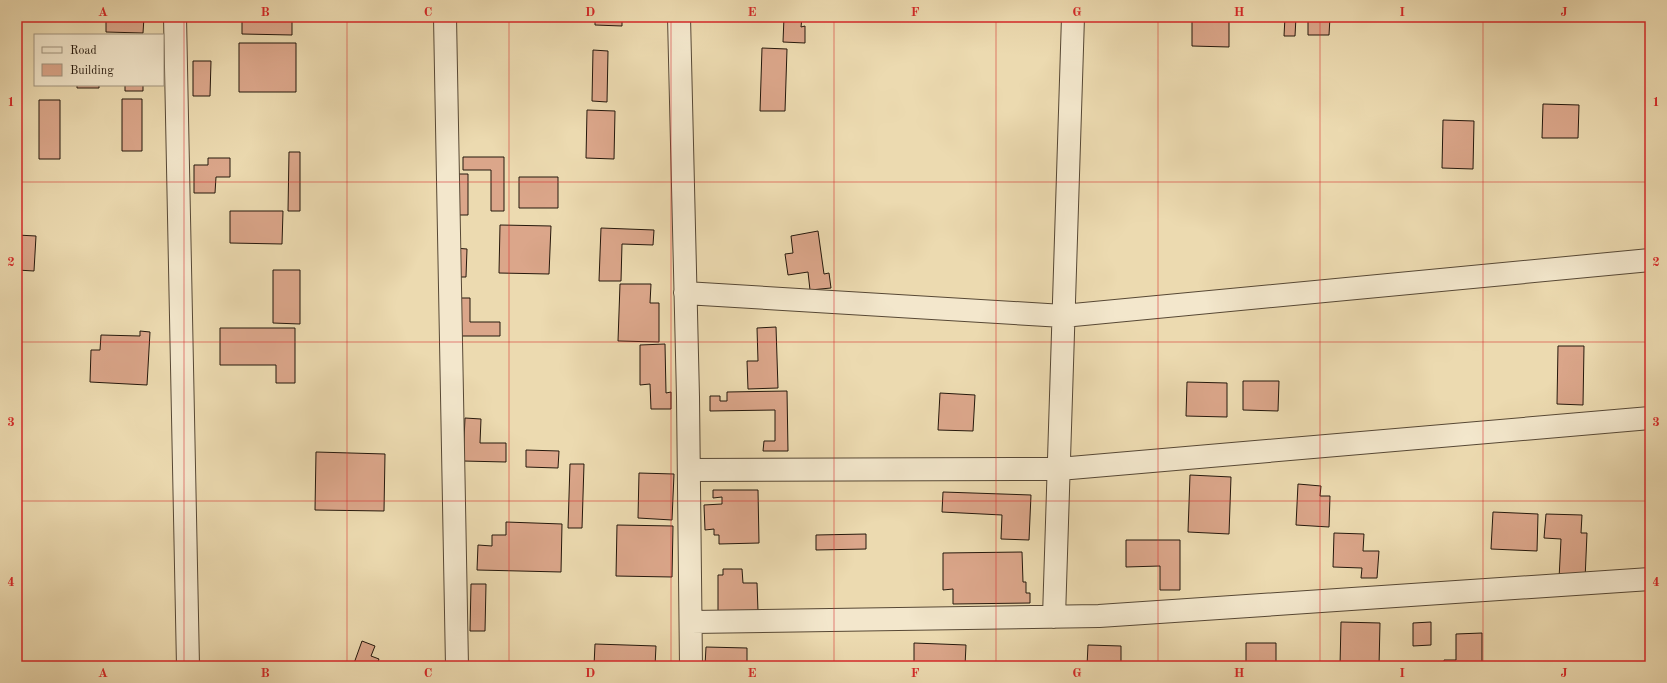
<svg xmlns="http://www.w3.org/2000/svg" width="1667" height="683" font-family="'Old Standard TT',serif">
  <style>
    .building { fill: #dba68a; stroke: #25180c }
    .lines { fill: none; stroke-linecap: round; stroke-linejoin: round }
    .street-casing { stroke: #574835; stroke-width: 24 }
    .street { stroke: #f3e7cc; stroke-width: 22 }
    .grid { fill: none; stroke: #d62828; stroke-width: 1; stroke-opacity: 0.55 }
    .neatline { fill: none; stroke: #d62828; stroke-width: 1.5 }
    .grid-label { font-size: 13px; text-anchor: middle; font-weight: bold; fill: #d62828 }
  </style>
  <rect width="100%" height="100%" fill="#ecdab0"/>
  <filter id="stains"><feTurbulence type="fractalNoise" baseFrequency=".005" numOctaves="4"/><feColorMatrix values="0 0 0 0 .2 0 0 0 0 .09 0 0 0 0 .02 0 0 0 .5 -.17"/></filter>
  <radialGradient id="worn" r=".72"><stop offset=".6" stop-color="#630" stop-opacity="0"/><stop offset="1" stop-color="#630" stop-opacity=".3"/></radialGradient>
  <path class="building" d="M106,17H144L143,33L106,32Z
    M242,17H292V35L242,34Z
    M595,17H622V26L595,25Z
    M784,17H802L801,27L805,26V43L783,42Z
    M1201,17H1229V47L1192,46V18H1201Z
    M1285,17H1296L1295,36H1284Z
    M1308,17H1330L1329,35H1308Z
    M239,43H296V92H239Z
    M762,48L787,49L785,111H760Z
    M593,50L608,51L607,102L592,101Z
    M193,61H211L210,96H193Z
    M77,85H99V88H77Z
    M125,85H143V91H125Z
    M122,99H142V151H122Z
    M39,100H60V159H39Z
    M1543,104L1579,105L1578,138H1542Z
    M587,110L615,111L614,159L586,158Z
    M1443,120L1474,121L1473,169L1442,168Z
    M289,152H300V211H288Z
    M463,157H504V211H491V170H463Z
    M208,158H230V177H216L215,193H194V165H208Z
    M452,174H468V215H452Z
    M519,177H558V208H519Z
    M230,211H283L282,244L230,243Z
    M500,225L551,226L549,274L499,273Z
    M601,228L654,230L653,245L622,244L621,281H599Z
    M818,231L824,274L829,273L831,288L810,290L808,272L788,275L785,254L793,253L791,236Z
    M17,235L36,236L34,271L17,270Z
    M454,248L467,249L466,277H454Z
    M273,270H300V324L273,323Z
    M620,284H651L650,303H659V342L618,341Z
    M459,298H470V322H500V336H460Z
    M776,327L778,388L748,389L747,361H758L757,328Z
    M220,328H295V383H276V365H220Z
    M140,331L150,332L147,385L90,382L91,350H100L101,335L140,336Z
    M665,344L666,393L671,392V409H651L650,384L640,385V345Z
    M1558,346H1584L1583,405L1557,404Z
    M1243,381H1279L1278,411L1243,410Z
    M1187,382L1227,383V417L1186,416Z
    M787,391L788,451H763L764,441H775V410L710,411V396H720V401H727V392Z
    M940,393L975,395L973,431L938,430Z
    M465,418L481,419L480,443H506V462L463,461Z
    M526,450L559,451L558,468L526,467Z
    M316,452L385,454L384,511L315,510Z
    M570,464H584L582,528H568Z
    M639,473L674,474L672,520L638,518Z
    M1190,475L1231,477L1229,534L1188,532Z
    M1298,484L1321,486L1320,496H1330L1329,527L1296,525Z
    M713,490H758L759,543L719,544V535H714V529L705,530L704,505L722,504V497L713,498Z
    M943,492L1031,495L1029,540L1001,539L1002,515L942,512Z
    M1493,512L1538,514L1537,551L1491,549Z
    M1546,514L1582,515L1581,533H1587L1585,580L1559,579L1561,539L1544,538Z
    M506,522L562,524L561,572L477,570L478,545L492,546V535H506Z
    M617,525L673,526L672,577L616,576Z
    M1334,533L1364,534L1363,551H1379L1377,578H1361L1362,568L1333,567Z
    M866,534V549L816,550V535Z
    M1126,540H1180V590H1160V566L1126,567Z
    M1022,552L1023,582H1026V593H1030V603L953,604V589L943,590V553Z
    M723,569H742L743,583H757L758,611L718,612V575H723Z
    M471,584H486L485,631H470Z
    M1341,622L1380,623L1379,666H1340Z
    M1431,622V645L1413,646V623Z
    M1482,633V666H1444V660H1456V634Z
    M362,641L375,646L371,656L379,659L376,666H353Z
    M914,643L966,645L965,666H914Z
    M1246,643H1276V666H1246Z
    M595,644L656,646L655,666H594Z
    M1088,645L1121,646V666H1087Z
    M706,647L747,648V666H705Z"/>
  <g class="lines">
    <g class="street-casing">
      <path id="street" d="M175,17L188,666
        M445,17L457,666
        M679,17L688,397L691,666
        M685,293L1063,316L1650,260
        M689,470L1059,469L1650,418
        M1054,617L1073,17
        M691,622L1099,616L1650,579"/>
    </g>
    <use href="#street" class="street"/>
  </g>
  <path class="grid" d="M184,17V666M347,17V666M509,17V666M671,17V666M834,17V666M996,17V666M1158,17V666M1320,17V666M1483,17V666M17,182H1650M17,342H1650M17,501H1650"/>
  <rect width="1667" height="683" fill="none" stroke="#ecdab0" stroke-width="44"/>
  <rect x="34" y="34" width="130" height="52" fill="#f3e7cc" stroke="#a1947f"/>
  <rect x="42" y="47" width="20" height="6" fill="#f3e7cc" stroke="#a1947f"/>
  <text x="70" y="54" font-size="12" fill="#25180c">Road</text>
  <rect x="42" y="64" width="20" height="12" fill="#dba68a" stroke="#a1947f"/>
  <text x="70" y="74" font-size="12" fill="#25180c">Building</text>
  <rect x="22" y="22" width="1623" height="639" class="neatline"/>
  <g class="grid-label">
    <text x="103" y="16">A</text>
    <text x="265" y="16">B</text>
    <text x="428" y="16">C</text>
    <text x="590" y="16">D</text>
    <text x="752" y="16">E</text>
    <text x="915" y="16">F</text>
    <text x="1077" y="16">G</text>
    <text x="1239" y="16">H</text>
    <text x="1402" y="16">I</text>
    <text x="1564" y="16">J</text>
    <text x="11" y="106">1</text>
    <text x="1656" y="106">1</text>
    <text x="11" y="266">2</text>
    <text x="1656" y="266">2</text>
    <text x="11" y="426">3</text>
    <text x="1656" y="426">3</text>
    <text x="11" y="586">4</text>
    <text x="1656" y="586">4</text>
    <text x="103" y="677">A</text>
    <text x="265" y="677">B</text>
    <text x="428" y="677">C</text>
    <text x="590" y="677">D</text>
    <text x="752" y="677">E</text>
    <text x="915" y="677">F</text>
    <text x="1077" y="677">G</text>
    <text x="1239" y="677">H</text>
    <text x="1402" y="677">I</text>
    <text x="1564" y="677">J</text>
  </g>
  <rect width="100%" height="100%" filter="url(#stains)"/>
  <rect width="100%" height="100%" fill="url(#worn)"/>
</svg>
